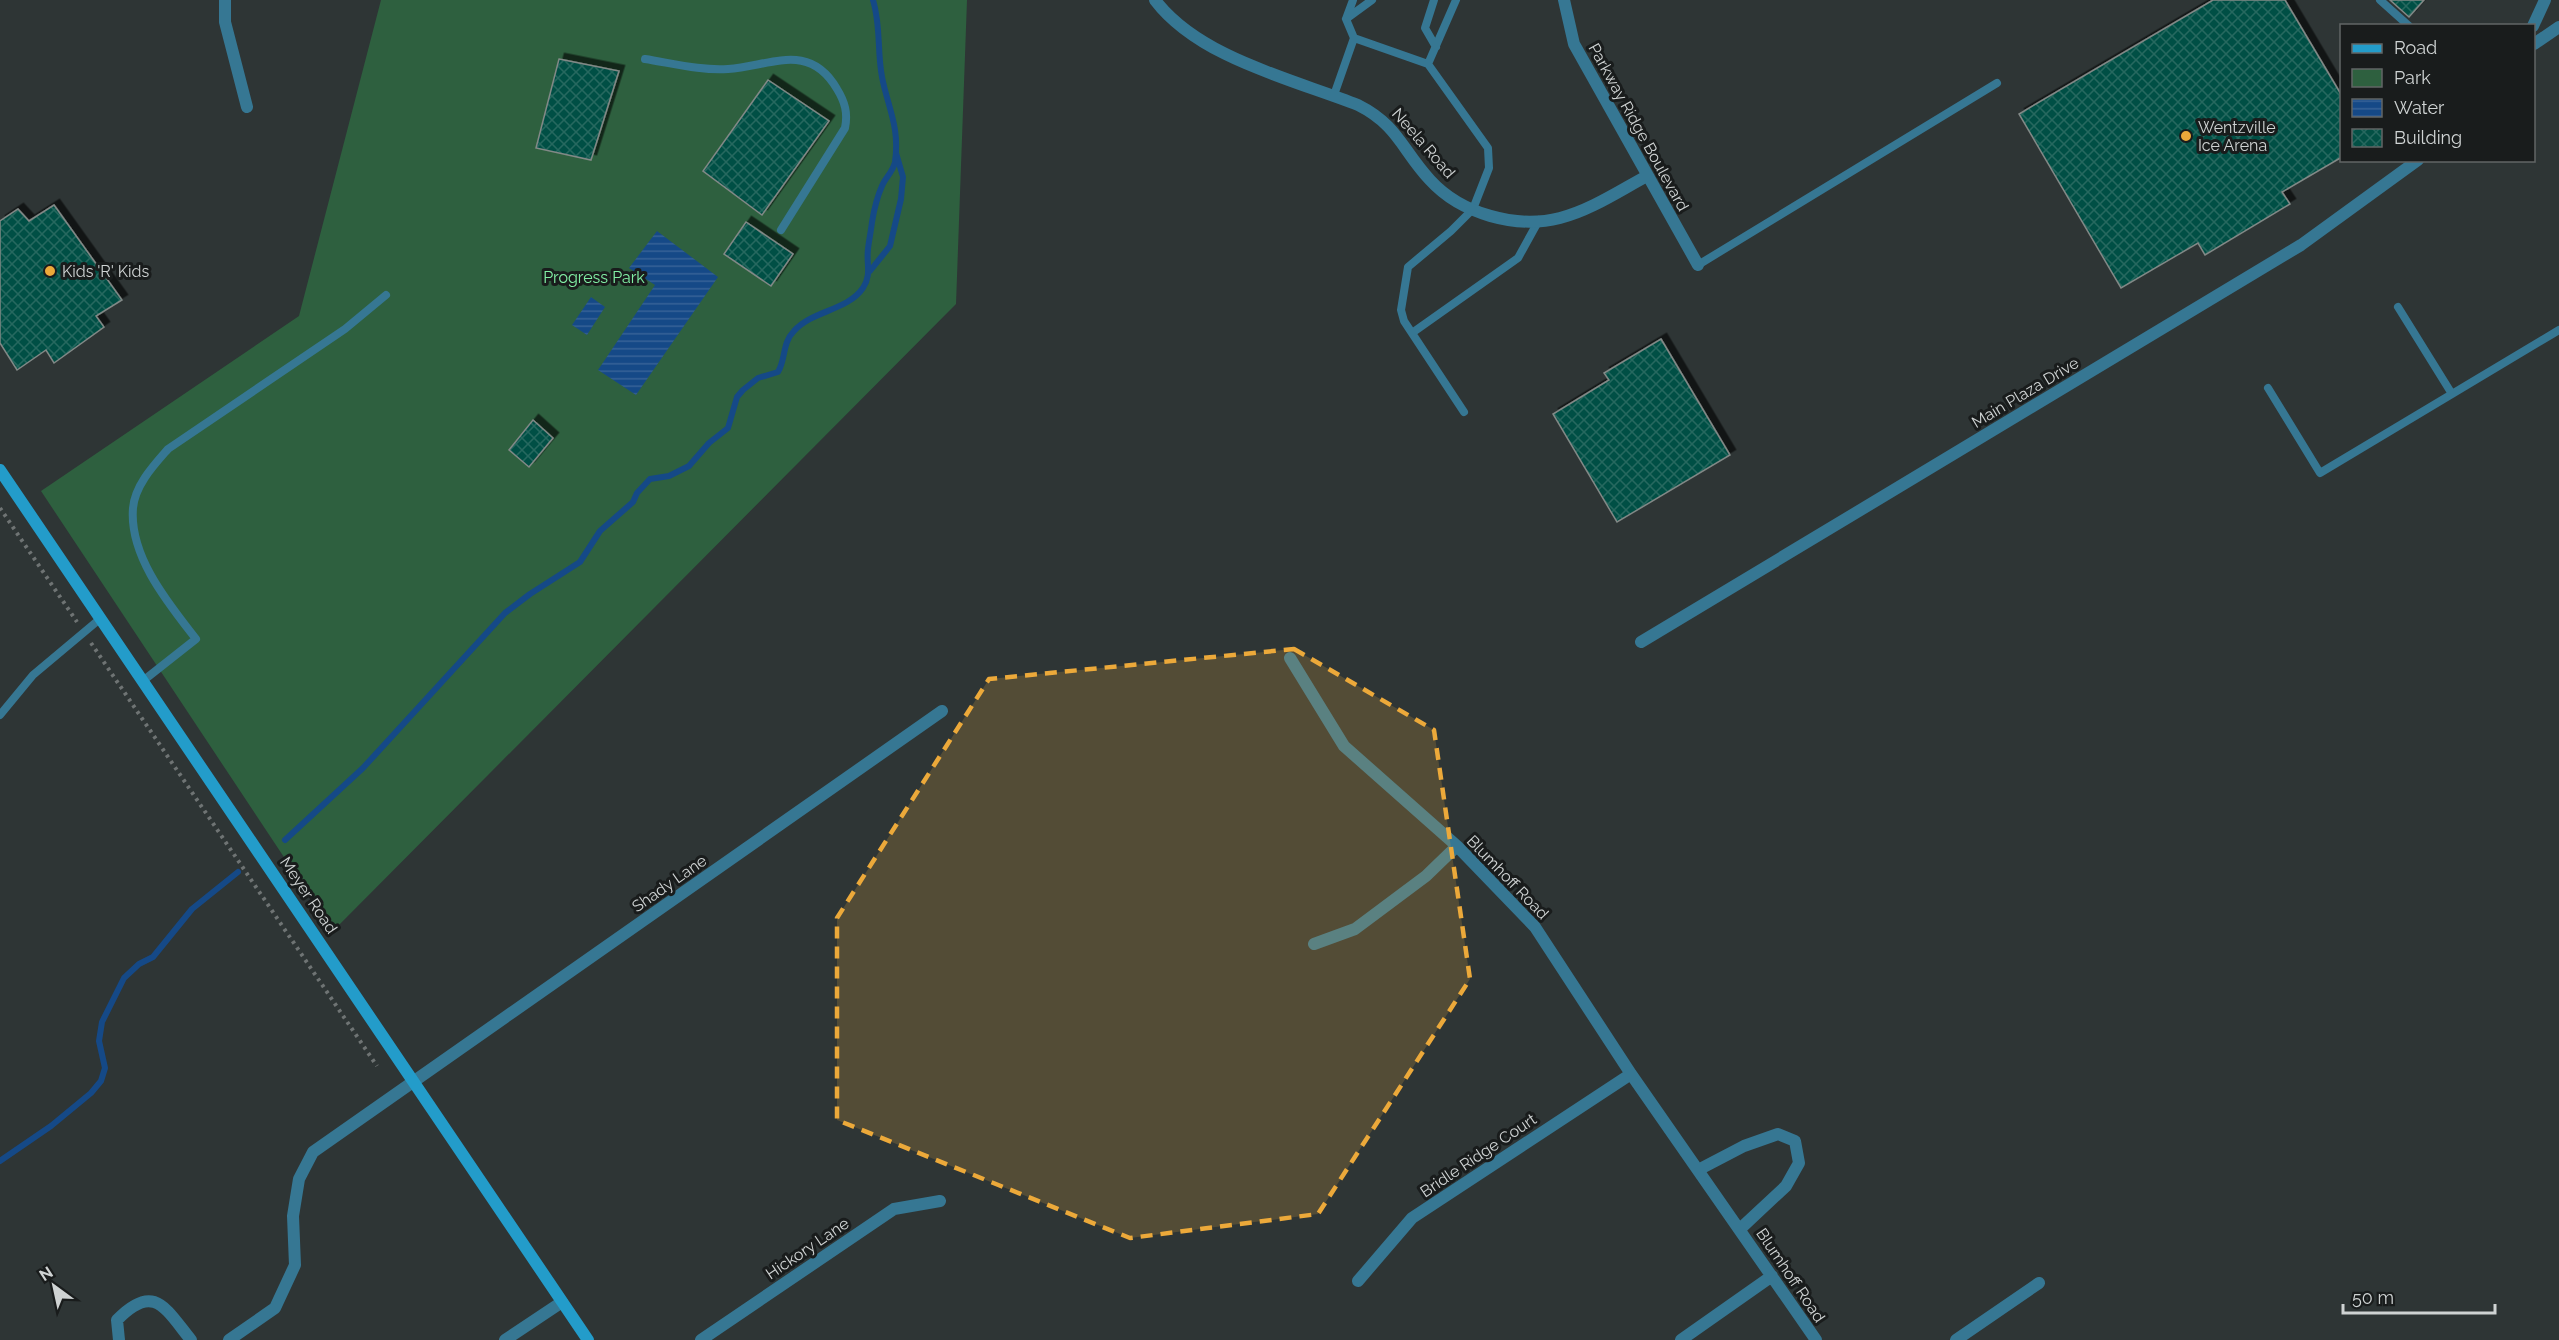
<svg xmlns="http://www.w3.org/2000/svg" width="2559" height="1340" font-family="Raleway,sans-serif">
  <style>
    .green { fill: #2e603f }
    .water { fill: url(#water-rules) }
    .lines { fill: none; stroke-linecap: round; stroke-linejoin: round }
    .stream { stroke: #154987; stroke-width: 6 }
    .building { fill: url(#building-cross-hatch); stroke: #828987; stroke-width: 1.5; filter: url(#shadow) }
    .path { stroke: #6f7474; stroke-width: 4; stroke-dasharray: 3 4.5; stroke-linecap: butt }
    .lane { stroke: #367793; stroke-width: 8 }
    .street { stroke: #367793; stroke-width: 12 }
    .secondary { stroke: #239cca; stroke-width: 12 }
    .marked { fill: #eca93a; fill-opacity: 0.2; stroke: #eca93a; stroke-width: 4.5; stroke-dasharray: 12 8; stroke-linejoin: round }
    .poi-dot { fill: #eca93a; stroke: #191c1c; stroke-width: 2 }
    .labels { text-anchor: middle; stroke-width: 6; stroke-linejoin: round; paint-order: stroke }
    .street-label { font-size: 16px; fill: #cfd3d3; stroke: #191c1c }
    .poi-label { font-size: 16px; fill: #cfd3d3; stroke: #191c1c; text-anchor: start }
    .park-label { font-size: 16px; fill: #82f0a5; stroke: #191c1c }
  </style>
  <defs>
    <pattern id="water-rules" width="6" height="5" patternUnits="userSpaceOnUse" patternTransform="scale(1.5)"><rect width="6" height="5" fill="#154987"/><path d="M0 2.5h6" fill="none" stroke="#366297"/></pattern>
    <pattern id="building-cross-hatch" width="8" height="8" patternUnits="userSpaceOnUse" patternTransform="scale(1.5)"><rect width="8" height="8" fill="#035045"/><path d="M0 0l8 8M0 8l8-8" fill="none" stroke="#27685f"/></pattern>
    <filter id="shadow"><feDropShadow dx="5.5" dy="-5.5" stdDeviation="0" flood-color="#0009"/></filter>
  </defs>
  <rect width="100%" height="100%" fill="#2e3535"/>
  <path class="green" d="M381,0H967L956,304L333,931L41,491L299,316Z"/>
  <path class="water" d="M657,231L718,277L636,395L598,370L655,285L629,268Z
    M591,297L605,307L587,335L572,325Z"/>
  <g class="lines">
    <path class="stream" d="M870,271L890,246L901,199L903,177L896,153
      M285,840L363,768L505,613L530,594L580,562L600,531L633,502L637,493L650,479L669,476L689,466L709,443L728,428L737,397L743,390L758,378L778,372C786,359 782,343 794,331C813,310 847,311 863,288C872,274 866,264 868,249C869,240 871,231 872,222C874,210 877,197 882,186C885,178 893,172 895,162C900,127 888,108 882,77C877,51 881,26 873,0
      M0,1161L51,1126L91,1093L101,1081L105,1068L99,1041L102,1022L124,978L139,964L153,957L192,909L238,872"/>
  </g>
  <path class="building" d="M2213,0H2285L2342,96V157L2282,192L2290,204L2205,255L2198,243L2121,288L2019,114Z
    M2390,0H2424L2409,17Z
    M559,59L619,71L591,160L536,148Z
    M768,80L829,121L762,215L703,171Z
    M54,205L122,300L96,316L104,327L54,363L46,350L17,370L0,343V221L18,209L29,221Z
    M746,222L793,254L771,286L724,254Z
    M1661,339L1730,455L1617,522L1553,414L1609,380L1604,373Z
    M533,420L553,438L529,467L509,450Z"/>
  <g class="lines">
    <path class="path" d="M0,508L77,622
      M91,643L377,1066"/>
    <path class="lane" d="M1434,0L1425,28L1436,47
      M2380,0L2409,26
      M1346,19L1372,0
      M1354,38L1428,64L1488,148L1489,168L1473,209L1451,231L1408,267L1401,310L1404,321L1464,412
      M645,59C671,63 702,71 728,69C771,66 809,41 837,89C845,102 848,113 845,128L781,230
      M1428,64L1456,0
      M1334,95L1354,38L1346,19L1353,0
      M1698,265L1997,83
      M2398,307L2452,394
      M1412,333L1518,258L1539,220
      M2268,388L2320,473L2559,330
      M144,680L196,639C168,603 129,556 133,508C135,485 154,465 168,449L345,329L386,295
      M0,715L33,675L101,618"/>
    <path class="street" d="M225,0V22L247,107
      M1155,0C1199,58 1292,79 1358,105C1398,125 1402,150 1430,180C1461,214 1516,229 1560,218C1591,210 1619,191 1647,176
      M1564,0L1574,44L1698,265
      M2533,26L2545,0
      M2534,44L2559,27
      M1641,642L2301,245L2418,160
      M1290,658L1344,746L1457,846L1535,927L1631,1074L1816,1340
      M1314,944L1355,929L1426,876L1457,846
      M1698,1170L1744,1146L1778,1134L1795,1141L1799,1163L1786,1186L1740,1229
      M1358,1281L1412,1218L1631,1074
      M119,1340L117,1320C154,1282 165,1308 191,1340
      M229,1340L275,1308L295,1265L293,1216L299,1179L313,1152L942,711
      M505,1340L562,1302
      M701,1340L894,1209L940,1201
      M1681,1340L1772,1276
      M1956,1340L2039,1283"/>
    <path class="secondary" d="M0,470L588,1340"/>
  </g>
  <path class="marked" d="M1294,649L1434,730L1470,979L1318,1214L1130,1238L837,1120V918L989,679Z"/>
  <g class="poi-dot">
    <circle cx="2186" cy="136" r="6"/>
    <circle cx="50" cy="271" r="6"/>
  </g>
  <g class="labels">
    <g class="street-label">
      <text transform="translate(1639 127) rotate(61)" y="6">Parkway Ridge Boulevard</text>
      <text transform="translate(1424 143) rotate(49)" y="6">Neela Road</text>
      <text transform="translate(2025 392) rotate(-31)" y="6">Main Plaza Drive</text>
      <text transform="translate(1508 877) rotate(46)" y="6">Blumhoff Road</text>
      <text transform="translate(669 883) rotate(-35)" y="6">Shady Lane</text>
      <text transform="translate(309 895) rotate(56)" y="6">Meyer Road</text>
      <text transform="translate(1478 1155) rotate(-34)" y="6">Bridle Ridge Court</text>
      <text transform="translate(807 1248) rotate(-34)" y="6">Hickory Lane</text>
      <text transform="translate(1791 1275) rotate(56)" y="6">Blumhoff Road</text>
    </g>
    <g class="poi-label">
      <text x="2198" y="133">Wentzville<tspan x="2198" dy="18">Ice Arena</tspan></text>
      <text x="62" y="277">Kids 'R' Kids</text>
    </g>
    <g class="park-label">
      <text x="594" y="283">Progress Park</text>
    </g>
  </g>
  <rect x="2340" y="24" width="195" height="138" fill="#191c1c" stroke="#626565" stroke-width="1.5"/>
  <rect x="2352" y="44" width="30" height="9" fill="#239cca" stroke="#626565" stroke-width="1.5"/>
  <text x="2394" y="54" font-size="18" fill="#cfd3d3">Road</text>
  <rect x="2352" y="69" width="30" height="18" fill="#2e603f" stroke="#626565" stroke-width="1.5"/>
  <text x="2394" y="84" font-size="18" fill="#cfd3d3">Park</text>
  <rect x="2352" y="99" width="30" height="18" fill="url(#water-rules)" stroke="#626565" stroke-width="1.5"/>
  <text x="2394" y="114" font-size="18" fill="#cfd3d3">Water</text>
  <rect x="2352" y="129" width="30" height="18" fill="url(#building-cross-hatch)" stroke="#626565" stroke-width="1.5"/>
  <text x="2394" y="144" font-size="18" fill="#cfd3d3">Building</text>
  <g transform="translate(54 1286) rotate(327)" stroke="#191c1c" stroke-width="4.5" paint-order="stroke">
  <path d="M0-4.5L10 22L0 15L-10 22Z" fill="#cfd3d3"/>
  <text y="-9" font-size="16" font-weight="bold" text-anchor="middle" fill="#cfd3d3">N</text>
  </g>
  <path d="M2343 1304v9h152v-9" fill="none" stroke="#cfd3d3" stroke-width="3"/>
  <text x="2352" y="1304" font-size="18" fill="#cfd3d3" stroke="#191c1c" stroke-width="4.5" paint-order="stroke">50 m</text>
</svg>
